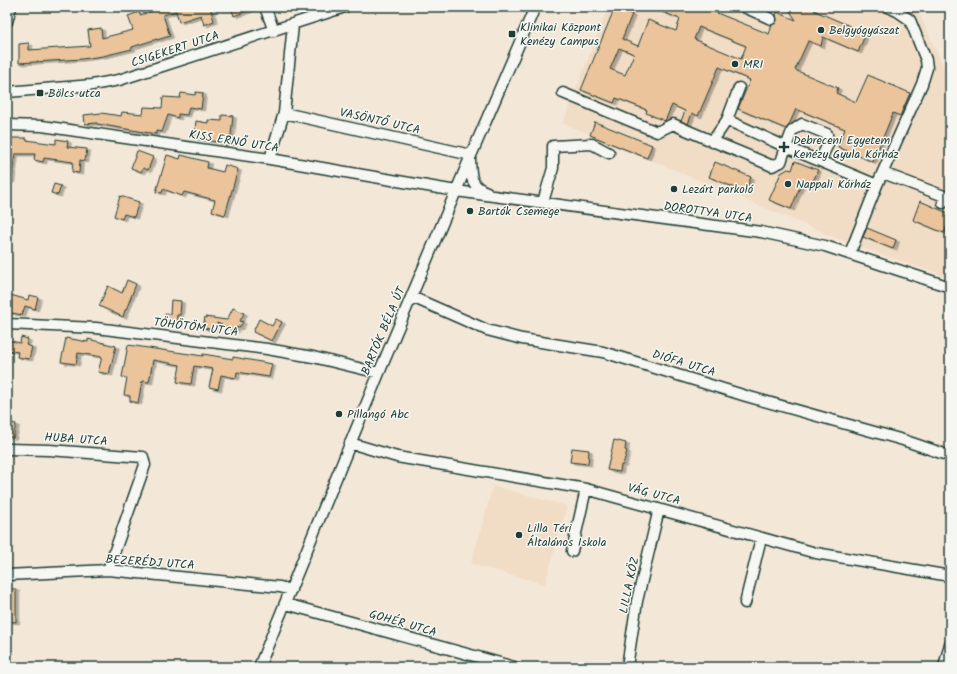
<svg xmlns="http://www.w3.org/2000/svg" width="957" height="674" font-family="Kalam,sans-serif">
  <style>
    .built { fill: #f1dcc6 }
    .building { fill: #ebc49c; stroke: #1f3d34; fill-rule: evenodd; filter: url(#shadow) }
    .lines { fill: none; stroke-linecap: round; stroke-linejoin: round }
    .minor-casing { stroke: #1f3d34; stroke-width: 13 }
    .minor { stroke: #f6f6f2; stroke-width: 10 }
    .poi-dot { fill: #1f3d34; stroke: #f6f6f2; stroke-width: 1.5 }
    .labels { text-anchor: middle; stroke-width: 3; stroke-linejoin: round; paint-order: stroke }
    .poi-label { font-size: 12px; fill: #1f3d34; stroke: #f6f6f2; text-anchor: start }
    .street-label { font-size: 12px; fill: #1f3d34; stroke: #f6f6f2 }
  </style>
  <defs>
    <filter id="shadow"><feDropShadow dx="3.5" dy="2" stdDeviation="0" flood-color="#0004"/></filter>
  </defs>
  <rect width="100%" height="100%" fill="#f3e7d8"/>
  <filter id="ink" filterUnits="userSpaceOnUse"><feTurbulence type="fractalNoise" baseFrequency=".025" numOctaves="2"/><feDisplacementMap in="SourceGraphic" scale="8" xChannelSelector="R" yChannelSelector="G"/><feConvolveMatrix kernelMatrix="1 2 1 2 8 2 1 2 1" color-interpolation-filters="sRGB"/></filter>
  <g filter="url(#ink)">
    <path class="built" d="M608,7H916L950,80V278L853,245L563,123Z
      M493,486L567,506L545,584L471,564Z"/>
    <path class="building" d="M165,7H210L214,21L204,25L201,15L179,22L176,11L163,15L170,36L157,40V39L132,47V49L103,56L82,59L19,63V44L29,43V50L90,46L88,30L101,28L102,38L133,30L128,16L139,12L140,15Z
      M231,7H255V8L234,16Z
      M615,7H627L625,11L632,14L622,39L638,46L648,20L676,31L680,19L650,7H702L769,34L772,25L777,21L776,15L777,12L796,20L787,7H812L815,11L866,33L858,52L823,37L821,46L808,41L795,70L838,88L836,93L856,102L868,75L910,93L900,116L893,113L873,162L838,147L845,129L796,109L789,125L786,129L738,109L750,80L719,67L698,116L692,113L688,124L681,121L685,111L672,105L665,121L646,113L647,110L616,98L614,103L581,90ZM699,27L746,46L741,59L694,39ZM619,48L634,54L625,75L610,69Z
      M196,92L203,93L201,109L189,107L187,115L178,114V118L168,115L162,132L156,131V134L97,124V123L85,124L84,115L101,113L121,116L122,112L143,114L144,107L162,108L163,97L180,98L181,93L195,95Z
      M222,115L233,116L230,144L194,138L196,121L208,123V120L222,121Z
      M595,122L652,145L647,158L590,135Z
      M7,138H26V140L56,144V139L68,141L67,147L87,149L85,161L80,160L79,173L72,172L73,162L44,158L43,162L34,160L35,154H15L11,181H7Z
      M137,151L153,157L148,170L143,168L141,172L131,168Z
      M167,155L180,159L181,155L208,162L207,168L223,172L225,165L238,169L225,215L212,211L215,200L184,192L182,196L163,189L162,193L156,192Z
      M795,161L818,170L811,186L802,182L791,209L769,200L781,173L788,169L792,170Z
      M715,162L751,177L745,192L709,177Z
      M54,184L61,186L58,195L51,193Z
      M120,196L139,202L134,217L124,214L122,219L114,216Z
      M920,201L950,214V219L944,233L913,220Z
      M867,228L896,240L893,249L863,237Z
      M127,280L136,284L126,310H125L123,317L99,306L108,286L122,293Z
      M7,294L28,300L29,295L38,297L35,309L25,306L22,315L7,312Z
      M171,300L181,301L180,315H177L176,325L164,324L165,314H170Z
      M233,308L244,313L240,321L243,322L239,328L237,327L235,331L217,323L216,330L203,328L205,317L227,320Z
      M259,319L272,326L276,319L282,322L272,341L253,332Z
      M21,337L28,339L26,345L32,347L29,359L17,357L18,352L7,350V340L20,343Z
      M66,338L88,342V339L116,346L109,374L98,372L102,357L78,353L76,364L61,362Z
      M128,345L203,356V354L233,359V357L272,364L269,377L237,372L236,378L221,375L218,389L209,387L213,369L194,366L191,384L177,382L180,365L153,360L149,382L142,381L138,403L130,401V396L124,395L127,378L122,377Z
      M7,422L16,424L13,438L7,436Z
      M614,440L626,443L625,450L627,451L623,465H621L620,472L607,470Z
      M572,448L589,450L588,464L570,462Z
      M7,589H16V622L7,621Z"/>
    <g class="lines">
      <g class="minor-casing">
        <path id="minor" d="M265,7L274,31
          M744,7L771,19
          M7,22L11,7
          M739,88L727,120L786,147L792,131L802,124L827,134L828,144L820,161
          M7,92L92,85L119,80L345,7
          M563,93L657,132L673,124C705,139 739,151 772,166L781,162L786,147L877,185L922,84L927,68L926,60L910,20L897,11L888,7
          M284,113L471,155
          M7,125L42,126L270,159L456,191L761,232L825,246L950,287
          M712,142L727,120
          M270,159L284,113L293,25
          M470,160C471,176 470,186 487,192
          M883,173L944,196L943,203
          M543,202L553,168V146L592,144L609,153
          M850,253L877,185
          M412,297L487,330L522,339L603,352L746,396L903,440L950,456
          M7,324L96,328L267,349L313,357L379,373
          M350,443L397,457L586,489L816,553L950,576
          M7,449L49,450L143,457L145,465L108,570
          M572,551L586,489
          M7,575L108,570L280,587L291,590
          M745,603L761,538
          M286,604L514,667
          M259,667L379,373L470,158L535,7
          M627,667L637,601L659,509
          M944,667L950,644"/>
      </g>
      <use href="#minor" class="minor"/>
    </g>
  </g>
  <g class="poi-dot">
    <circle cx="821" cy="30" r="4"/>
    <rect x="508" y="30" width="8" height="8" rx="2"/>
    <circle cx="735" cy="64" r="4"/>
    <rect x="36" y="89" width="8" height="8" rx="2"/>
    <path d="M782 141h4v4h4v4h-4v4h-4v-4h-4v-4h4z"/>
    <circle cx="788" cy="184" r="4"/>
    <circle cx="674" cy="189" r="4"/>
    <circle cx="470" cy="211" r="4"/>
    <circle cx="339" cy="414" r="4"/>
    <circle cx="519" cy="535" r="4"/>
  </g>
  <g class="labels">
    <g class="poi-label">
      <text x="520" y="31">Klinikai Központ<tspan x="520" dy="14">Kenézy Campus</tspan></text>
      <text x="829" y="34">Belgyógyászat</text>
      <text x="743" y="68">MRI</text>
      <text x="48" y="97">Bölcs utca</text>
      <text x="793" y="144">Debreceni Egyetem<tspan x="793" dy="14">Kenézy Gyula Kórház</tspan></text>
      <text x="796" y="188">Nappali Kórház</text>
      <text x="682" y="193">Lezárt parkoló</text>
      <text x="478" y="215">Bartók Csemege</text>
      <text x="347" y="418">Pillangó Abc</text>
      <text x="527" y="532">Lilla Téri<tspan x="527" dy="14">Általános Iskola</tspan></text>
    </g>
    <g class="street-label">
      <text transform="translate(175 49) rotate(-18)" y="4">CSIGEKERT UTCA</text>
      <text transform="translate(380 121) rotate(13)" y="4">VASÖNTŐ UTCA</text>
      <text transform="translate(234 141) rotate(9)" y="4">KISS ERNŐ UTCA</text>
      <text transform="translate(708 212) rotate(8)" y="4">DOROTTYA UTCA</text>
      <text transform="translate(196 327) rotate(7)" y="4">TÖHÖTÖM UTCA</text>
      <text transform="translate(383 331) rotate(-67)" y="4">BARTÓK BÉLA ÚT</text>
      <text transform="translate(684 363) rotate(17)" y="4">DIÓFA UTCA</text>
      <text transform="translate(76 439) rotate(4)" y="4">HUBA UTCA</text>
      <text transform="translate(654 494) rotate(15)" y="4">VÁG UTCA</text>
      <text transform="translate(150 562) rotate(4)" y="4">BEZERÉDJ UTCA</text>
      <text transform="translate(629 585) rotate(-78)" y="4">LILLA KÖZ</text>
      <text transform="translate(403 623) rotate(16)" y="4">GOHÉR UTCA</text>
    </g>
  </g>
  <rect width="957" height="674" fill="none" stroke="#f6f6f2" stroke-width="24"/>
  <rect x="12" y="12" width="933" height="650" fill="none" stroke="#1f3d34" stroke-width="1.5" filter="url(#ink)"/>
</svg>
